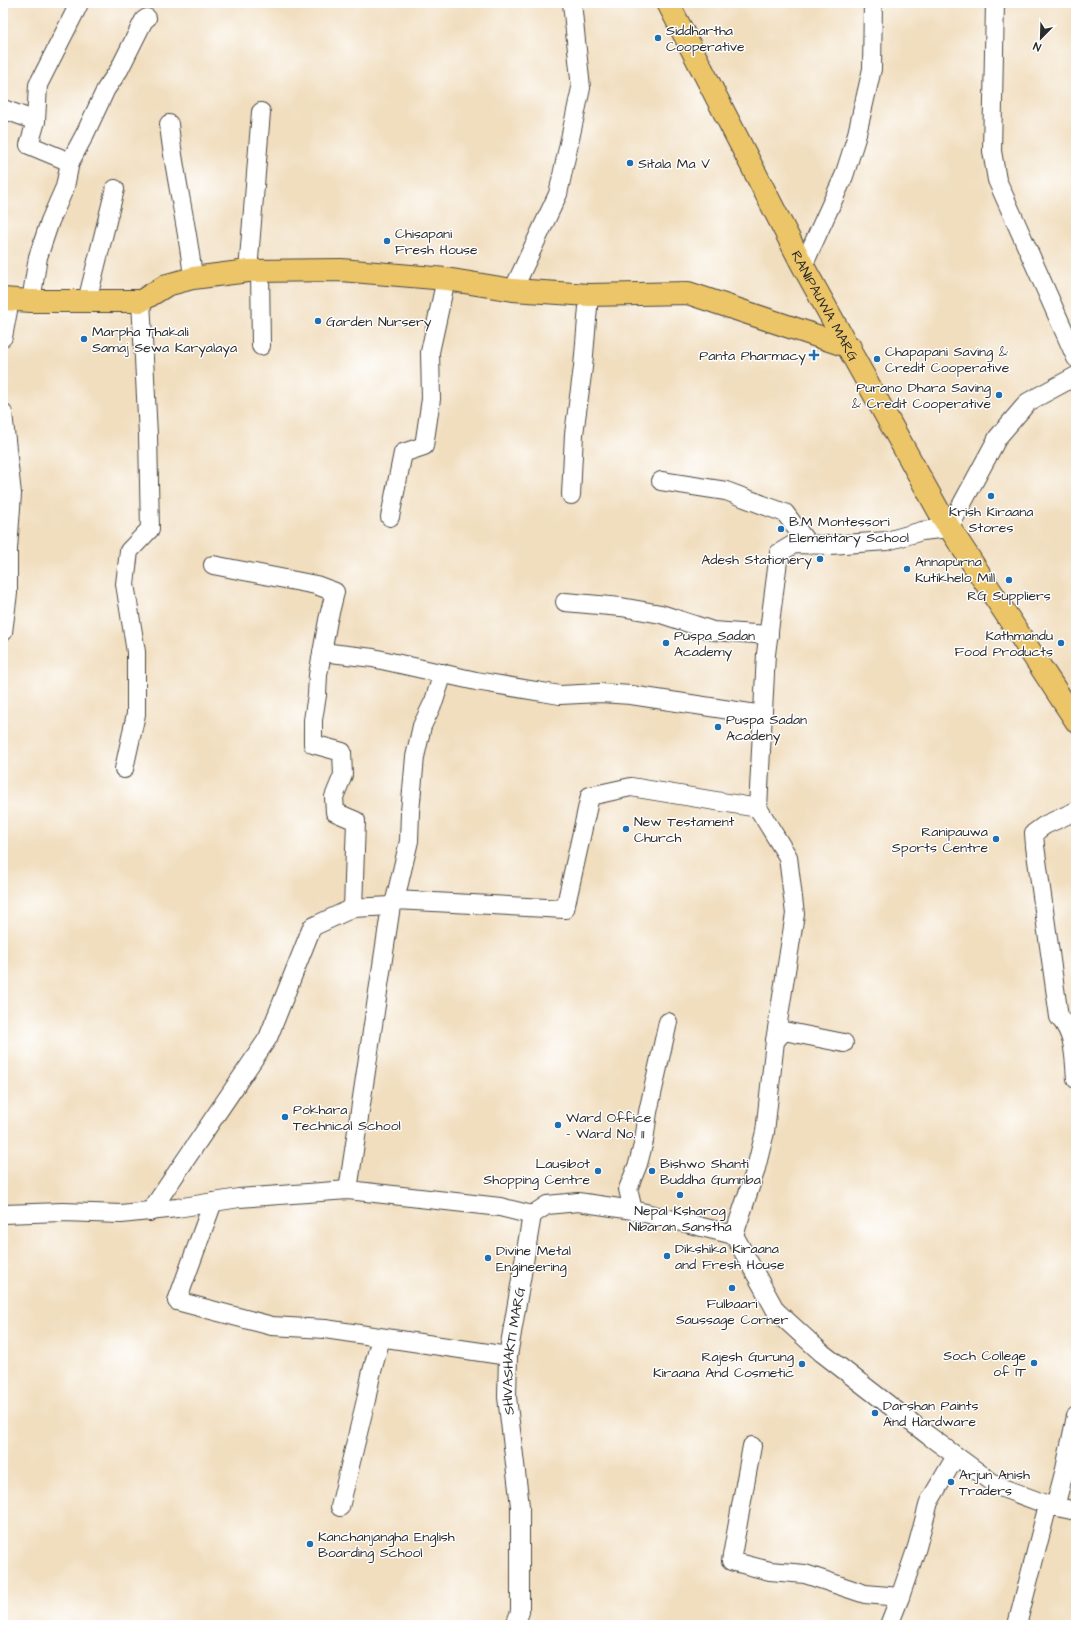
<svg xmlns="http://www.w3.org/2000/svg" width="1079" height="1628" font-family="'Architects Daughter',sans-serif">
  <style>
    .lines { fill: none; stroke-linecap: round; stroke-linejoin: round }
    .minor-casing { stroke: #494641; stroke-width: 20 }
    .major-casing { stroke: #494641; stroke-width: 24 }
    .minor { stroke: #fff; stroke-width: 18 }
    .major { stroke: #edc569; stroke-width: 22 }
    .poi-dot { fill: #1f6fb2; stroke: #fff; stroke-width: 1.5 }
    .labels { text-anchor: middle; stroke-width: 3; stroke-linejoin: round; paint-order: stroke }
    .poi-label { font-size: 14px; fill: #2b2b2b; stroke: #fff; text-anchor: start }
    .street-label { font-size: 14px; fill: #2b2b2b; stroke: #fff }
  </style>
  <rect width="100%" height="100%" fill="#fff"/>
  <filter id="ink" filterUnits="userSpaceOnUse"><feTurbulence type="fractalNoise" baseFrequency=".025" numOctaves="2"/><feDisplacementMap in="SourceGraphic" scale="8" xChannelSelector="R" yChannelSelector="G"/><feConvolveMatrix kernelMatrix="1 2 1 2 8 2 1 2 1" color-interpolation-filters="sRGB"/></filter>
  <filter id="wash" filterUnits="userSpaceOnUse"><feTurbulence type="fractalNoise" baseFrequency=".012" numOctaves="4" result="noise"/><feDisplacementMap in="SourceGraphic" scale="16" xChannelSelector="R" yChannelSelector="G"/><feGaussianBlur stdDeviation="0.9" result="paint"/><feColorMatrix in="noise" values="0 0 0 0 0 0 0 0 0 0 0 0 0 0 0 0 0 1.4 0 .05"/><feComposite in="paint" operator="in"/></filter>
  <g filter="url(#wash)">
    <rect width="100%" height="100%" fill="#f1debf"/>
  </g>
  <g filter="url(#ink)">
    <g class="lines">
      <g class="minor-casing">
        <g id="minor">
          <path d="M995,3L992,151L997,180L1076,358"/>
          <path d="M3,109L36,121L29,145L70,162"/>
          <path d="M36,121L38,85L78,6L73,3"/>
          <path d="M169,124C174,176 188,226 193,278"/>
          <path d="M803,266L844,176L856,138L872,69L873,3"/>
          <path d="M248,271L261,112"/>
          <path d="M260,271L261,346"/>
          <path d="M513,290L558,194L581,88L572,3"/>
          <path d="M31,301L38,257L50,221L65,187L70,162L85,134L106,89L119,70L144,20L147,18"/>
          <path d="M87,301L115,189"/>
          <path d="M3,337L10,300"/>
          <path d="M1076,376L1028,402L998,437L949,528L922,531L887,541L830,545L794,544L779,553L766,654L758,808L788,857L795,914L775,1041L765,1132L755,1172L734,1235L776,1311L822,1353L929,1436L997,1486L1048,1505L1076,1511"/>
          <path d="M3,413L12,494L8,549V593L3,632"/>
          <path d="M661,481L726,491L785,513L808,544"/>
          <path d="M571,495L574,434L583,367L589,295"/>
          <path d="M390,517L403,453L424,446L431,399L430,352L446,279"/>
          <path d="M213,565L316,585L335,592L328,620L318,675L317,695L313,720V744L342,752L343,775L334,797L335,812L356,821L353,908"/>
          <path d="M565,602L621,607L661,614L713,631L769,635"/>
          <path d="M322,652L373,658L476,681L560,695L600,693L631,695L763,715"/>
          <path d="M124,769L136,714V652L125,584L129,551L150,529L148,435L141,301"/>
          <path d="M1076,811L1045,825L1034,833L1035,846L1059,1017C1075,1035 1074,1056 1076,1079"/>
          <path d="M395,900L409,841L410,812L415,757L422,726L434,701L443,673"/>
          <path d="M775,1041L784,1031L844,1043"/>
          <path d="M348,1190L391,906L395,900L565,909L590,796L631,787L758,808"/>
          <path d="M213,1202L177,1301L272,1326L325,1329L508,1356"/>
          <path d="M633,1210L628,1189L638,1164L644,1141L648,1112L668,1022"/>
          <path d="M150,1212L268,1038L312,927L353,908L391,906"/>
          <path d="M3,1214L63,1212L121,1214L177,1208L239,1198L348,1190L500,1207L532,1215"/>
          <path d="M752,1446L731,1561L770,1571L805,1574L865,1594L900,1597"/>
          <path d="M340,1507L366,1400L371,1375L381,1338"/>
          <path d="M1055,1507L1065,1469L1076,1416"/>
          <path id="s1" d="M515,1625L520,1612V1506L507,1397L508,1356L532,1215L547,1205L578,1202L633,1210L734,1235"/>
          <path d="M889,1625L900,1597L917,1547L929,1502L956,1456"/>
          <path d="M1017,1625L1048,1505"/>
        </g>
      </g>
      <g class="major-casing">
        <g id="major">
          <path id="s2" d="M668,3L803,266L941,515L1076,721"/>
          <path d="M3,299L31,301H141L167,285L193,278L248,271L341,270L446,279L513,290L589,295L688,293L850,347"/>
        </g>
      </g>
      <use href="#minor" class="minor"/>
      <use href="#major" class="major"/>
    </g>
  </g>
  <g class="poi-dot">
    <circle cx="658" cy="38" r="4"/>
    <circle cx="630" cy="163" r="4"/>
    <circle cx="387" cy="241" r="4"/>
    <circle cx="318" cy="321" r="4"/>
    <circle cx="84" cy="339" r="4"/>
    <path d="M812 349h4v4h4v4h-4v4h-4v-4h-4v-4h4z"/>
    <circle cx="877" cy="359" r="4"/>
    <circle cx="999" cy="395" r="4"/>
    <circle cx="991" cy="496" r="4"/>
    <circle cx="781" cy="529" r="4"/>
    <circle cx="820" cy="559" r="4"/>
    <circle cx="907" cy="569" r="4"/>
    <circle cx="1009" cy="580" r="4"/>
    <circle cx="666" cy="643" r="4"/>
    <circle cx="1061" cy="643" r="4"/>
    <circle cx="718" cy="727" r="4"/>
    <circle cx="626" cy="829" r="4"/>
    <circle cx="996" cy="839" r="4"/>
    <circle cx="285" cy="1117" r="4"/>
    <circle cx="558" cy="1125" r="4"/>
    <circle cx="598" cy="1171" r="4"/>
    <circle cx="652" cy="1171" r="4"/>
    <circle cx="680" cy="1195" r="4"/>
    <circle cx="667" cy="1256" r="4"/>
    <circle cx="488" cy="1258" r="4"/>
    <circle cx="732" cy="1288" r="4"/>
    <circle cx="1034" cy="1363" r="4"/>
    <circle cx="802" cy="1364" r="4"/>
    <circle cx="875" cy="1413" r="4"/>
    <circle cx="951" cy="1482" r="4"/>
    <circle cx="310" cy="1544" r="4"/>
  </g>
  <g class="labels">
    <g class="poi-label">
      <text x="666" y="35">Siddhartha<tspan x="666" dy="16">Cooperative</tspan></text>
      <text x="638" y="168">Sitala Ma V</text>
      <text x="395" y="238">Chisapani<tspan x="395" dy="16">Fresh House</tspan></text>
      <text x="326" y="326">Garden Nursery</text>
      <text x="92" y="336">Marpha Thakali<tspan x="92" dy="16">Samaj Sewa Karyalaya</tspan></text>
      <text x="885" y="356">Chapapani Saving &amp;<tspan x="885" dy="16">Credit Cooperative</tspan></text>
      <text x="806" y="360" text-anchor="end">Panta Pharmacy</text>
      <text x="991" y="392" text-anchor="end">Purano Dhara Saving<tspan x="991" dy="16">&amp; Credit Cooperative</tspan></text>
      <text x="991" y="516" text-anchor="middle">Krish Kiraana<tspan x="991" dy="16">Stores</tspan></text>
      <text x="789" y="526">B.M Montessori<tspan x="789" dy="16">Elementary School</tspan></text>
      <text x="812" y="564" text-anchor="end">Adesh Stationery</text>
      <text x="915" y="566">Annapurna<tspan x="915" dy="16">Kutikhelo Mill</tspan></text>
      <text x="1009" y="600" text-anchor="middle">RG Suppliers</text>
      <text x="674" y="640">Puspa Sadan<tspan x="674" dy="16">Academy</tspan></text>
      <text x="1053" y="640" text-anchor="end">Kathmandu<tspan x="1053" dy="16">Food Products</tspan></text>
      <text x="726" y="724">Puspa Sadan<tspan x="726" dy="16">Acadeny</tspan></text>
      <text x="634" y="826">New Testament<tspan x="634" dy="16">Church</tspan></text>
      <text x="988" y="836" text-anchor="end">Ranipauwa<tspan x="988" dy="16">Sports Centre</tspan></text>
      <text x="293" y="1114">Pokhara<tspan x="293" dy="16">Technical School</tspan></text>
      <text x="566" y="1122">Ward Office<tspan x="566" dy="16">- Ward No. 11</tspan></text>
      <text x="590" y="1168" text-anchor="end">Lausibot<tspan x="590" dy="16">Shopping Centre</tspan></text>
      <text x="660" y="1168">Bishwo Shanti<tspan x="660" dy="16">Buddha Gumnba</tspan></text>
      <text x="680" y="1215" text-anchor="middle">Nepal Ksharog<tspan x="680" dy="16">Nibaran Sanstha</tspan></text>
      <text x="675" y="1253">Dikshika Kiraana<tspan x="675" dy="16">and Fresh House</tspan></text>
      <text x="496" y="1255">Divine Metal<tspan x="496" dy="16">Engineering</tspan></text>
      <text x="732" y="1308" text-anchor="middle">Fulbaari<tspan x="732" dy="16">Saussage Corner</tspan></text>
      <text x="1026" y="1360" text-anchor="end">Soch College<tspan x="1026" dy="16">of IT</tspan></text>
      <text x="794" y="1361" text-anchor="end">Rajesh Gurung<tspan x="794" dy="16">Kiraana And Cosmetic</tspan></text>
      <text x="883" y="1410">Darshan Paints<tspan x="883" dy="16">And Hardware</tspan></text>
      <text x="959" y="1479">Arjun Anish<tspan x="959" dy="16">Traders</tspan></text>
      <text x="318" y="1541">Kanchanjangha English<tspan x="318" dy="16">Boarding School</tspan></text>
    </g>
    <g class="street-label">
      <text dy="5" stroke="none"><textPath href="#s2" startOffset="341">RANIPAUWA MARG</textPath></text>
      <text dy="5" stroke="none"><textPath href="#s1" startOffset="276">SHIVASHAKTI MARG</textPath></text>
    </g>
  </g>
  <rect width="1079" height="1628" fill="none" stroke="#fff" stroke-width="16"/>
  <g transform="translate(1041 38) rotate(203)" stroke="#ffffff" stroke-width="3" paint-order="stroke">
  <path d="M0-3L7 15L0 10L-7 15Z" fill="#2b2b2b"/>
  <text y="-6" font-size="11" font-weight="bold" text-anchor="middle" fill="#2b2b2b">N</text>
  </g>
</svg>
